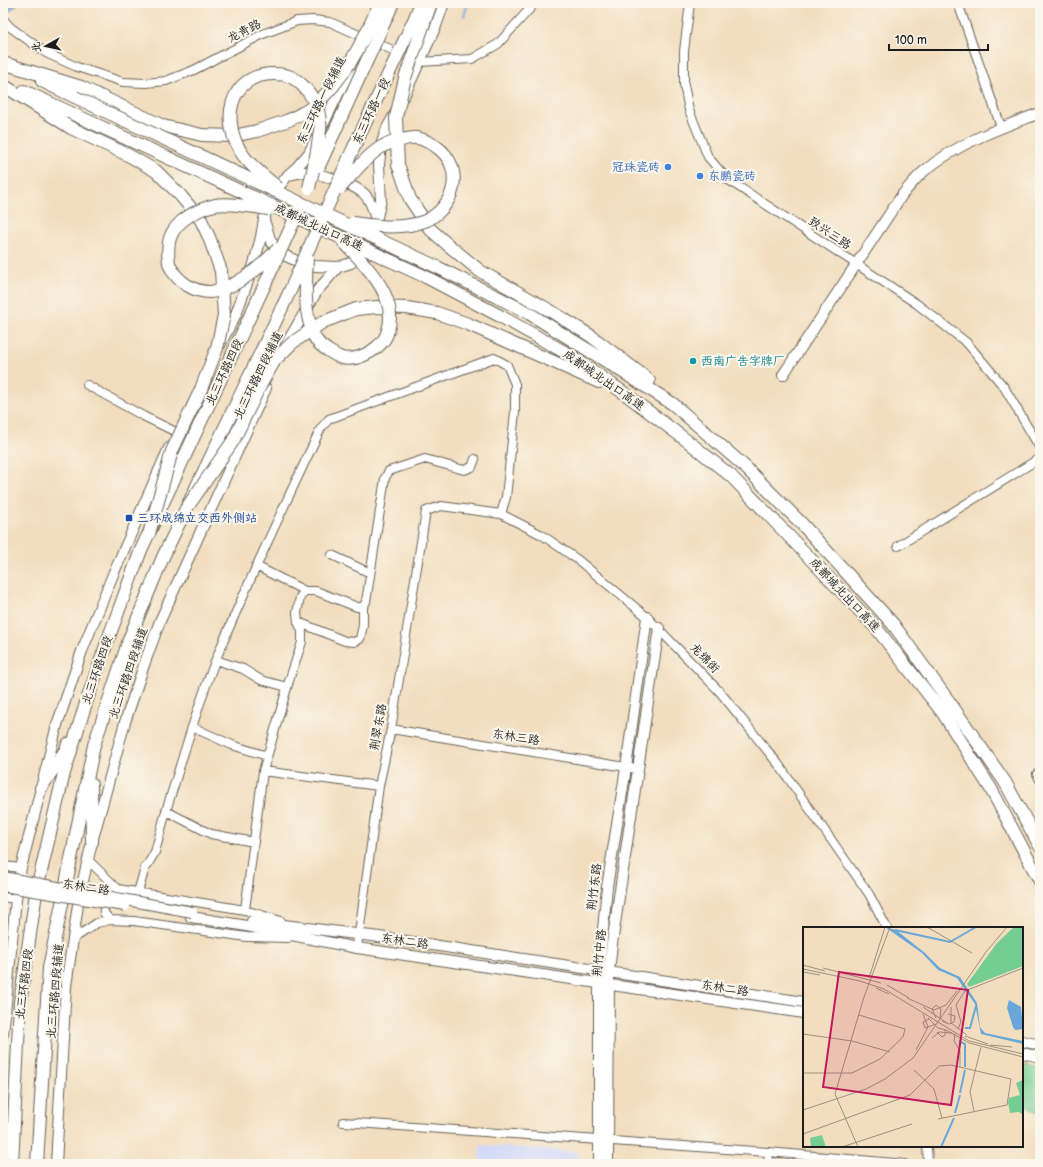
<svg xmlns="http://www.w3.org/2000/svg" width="1043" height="1167" font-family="'Balsamiq Sans','LXGW WenKai TC',sans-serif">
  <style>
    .built { fill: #d2d9f9 }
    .green { fill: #74ce94; stroke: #487558 }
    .water { fill: #69a7db; stroke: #42627c }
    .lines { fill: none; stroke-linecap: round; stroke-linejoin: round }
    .stream { stroke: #69a7db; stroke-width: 2 }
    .minor-casing { stroke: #676055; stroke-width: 10 }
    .major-casing { stroke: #676055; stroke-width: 12 }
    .highway-casing { stroke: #676055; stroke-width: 14 }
    .minor { stroke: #fff; stroke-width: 8 }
    .major { stroke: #fff; stroke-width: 10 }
    .highway { stroke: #fff; stroke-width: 12 }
    .major-bridge-casing { stroke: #676055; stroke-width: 12; stroke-linecap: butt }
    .highway-bridge-casing { stroke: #676055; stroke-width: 14; stroke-linecap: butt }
    .major-bridge { stroke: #fff; stroke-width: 10 }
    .highway-bridge { stroke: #fff; stroke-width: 12 }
    .shop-dot { fill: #3f7fe0; stroke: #fbf7ec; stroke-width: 1.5 }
    .culture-dot { fill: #0f9aa8; stroke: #fbf7ec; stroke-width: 1.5 }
    .transit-dot { fill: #1a4fb4; stroke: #fbf7ec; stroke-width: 1.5 }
    .labels { text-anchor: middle; stroke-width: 4; stroke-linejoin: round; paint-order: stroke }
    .street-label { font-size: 12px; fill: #1c1c1c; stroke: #fbf7ec }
    .shop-label { font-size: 12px; fill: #366cbe; stroke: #fbf7ec; text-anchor: end }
    .culture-label { font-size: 12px; fill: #0d838f; stroke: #fbf7ec; text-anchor: start }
    .transit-label { font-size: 12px; fill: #164399; stroke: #fbf7ec; text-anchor: start }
    .inset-river { fill: none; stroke: #69a7db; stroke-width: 2 }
    .inset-road { fill: none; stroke: #9c907e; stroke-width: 1 }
    .view { fill: #c2185b; fill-opacity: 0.15; stroke: #c2185b; stroke-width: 2 }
    .inset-edge { fill: none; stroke: #1c1c1c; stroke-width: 2 }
  </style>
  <rect width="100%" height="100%" fill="#fbf7ec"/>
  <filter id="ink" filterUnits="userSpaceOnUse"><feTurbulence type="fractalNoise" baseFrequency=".025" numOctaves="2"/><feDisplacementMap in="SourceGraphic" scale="8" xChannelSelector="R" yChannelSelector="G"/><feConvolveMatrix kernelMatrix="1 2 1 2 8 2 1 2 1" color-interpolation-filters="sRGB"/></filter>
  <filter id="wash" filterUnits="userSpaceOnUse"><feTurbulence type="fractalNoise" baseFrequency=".012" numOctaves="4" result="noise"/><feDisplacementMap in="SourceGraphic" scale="16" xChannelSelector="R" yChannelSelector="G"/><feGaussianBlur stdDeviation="0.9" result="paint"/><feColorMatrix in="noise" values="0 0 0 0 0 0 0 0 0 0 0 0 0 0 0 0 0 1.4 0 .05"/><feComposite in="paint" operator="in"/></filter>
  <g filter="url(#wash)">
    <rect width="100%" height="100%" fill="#f2debf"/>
    <path class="built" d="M480,1145L578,1152V1164H479Z"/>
    <path class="green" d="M1022,1065L1040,1069V1113L1022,1103Z"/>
    <path class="water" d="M3,3H19L3,17Z"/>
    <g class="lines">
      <path class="stream" d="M464,16L468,3"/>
    </g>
  </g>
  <g filter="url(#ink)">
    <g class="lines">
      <g class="minor-casing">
        <path id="minor" d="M690,3L684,51V85L689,110L708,157L727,179L917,304L967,343L1004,387L1040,448
          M958,3L1001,127
          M3,19L10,27L46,53L77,67L123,82L146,83L166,81L194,70L263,34L297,21L313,20L330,22L419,62L472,59L498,44L535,3
          M87,385L143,416L176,432
          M898,546L1040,458
          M332,555L370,573
          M256,566L305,591
          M298,622L345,641L354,642L360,639L363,625V607
          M216,660L243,669L261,680L287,687
          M192,727L232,745L267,756
          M391,729L638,769
          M263,771L289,681L302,642V631L298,622L297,613L300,597L305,591H316L357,607H363L366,602L385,478L389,471L425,459L464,470L472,467L475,459
          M1040,772L1037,774L1040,780
          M254,842L211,834L166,811C182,761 196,709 216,659C248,581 285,504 321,428L329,419L494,358L507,365L515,384V412L506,497L501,514
          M88,860L118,889L245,910L281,921
          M3,866L21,868
          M138,892L145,868L148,864L155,852L166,811
          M3,897L16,899
          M245,910L263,771L379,786
          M110,920L104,913C103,900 106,895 118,889
          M73,939L97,923L110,920L134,921L247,937L288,938
          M357,948L379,786L391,729L426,511L441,506L501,514L542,535L578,560L647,617L720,692L779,765L869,894L887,928
          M343,1122L768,1152L906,1164
          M927,1146L928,1164
          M768,1152L769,1164"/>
      </g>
      <g class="major-casing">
        <path id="major" d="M404,96L436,26L444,3
          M289,175C294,174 300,172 305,172C318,173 358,185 366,196C372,202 373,211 376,219
          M265,223L271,242L286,256L299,262L315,266L338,267
          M220,345L236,314L254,264L261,237L264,219L271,197L288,175L297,167L309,153L350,70
          M284,348L317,291L338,267L351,263L361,255L376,221L381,200L379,165L381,145L387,128L396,112
          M783,375L902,195C909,187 915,179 923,172C956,144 999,128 1040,113
          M191,917L241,925L357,948L804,1013
          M252,921L387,938L804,1002
          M3,1034L16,899L21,868L57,725L82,651L114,572L169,448
          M1022,1041L1040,1045
          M1022,1053L1040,1057
          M56,1164L66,986L79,898L92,842L125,722L145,662L160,621L266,388
          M599,1164V971L607,887L626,768L647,617
          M608,1164L609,972L612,944L659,628"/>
      </g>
      <g class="highway-casing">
        <path id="highway" d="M3,63L81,87L163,126L202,135L233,136L257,131L289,120
          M42,81L75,97
          M3,85L71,128L128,155L156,171L180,195L201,220L209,237L221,271
          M24,91L69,112
          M400,170L410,199L430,229L447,244L480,271L549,310L591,336L641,374L649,381
          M435,266L527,312L601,358L673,404L743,465L802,524L893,624L950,703L1005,782L1040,846
          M426,277L500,316L568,354L624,393L690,443L731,476L784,531L877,629L943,713L991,789L1040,881
          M331,319L356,309L377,307L407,308L437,313L468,324L599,382
          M91,784L92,842
          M41,788L65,751L68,744
          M12,1164L20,1003L36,893L64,773L86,703L110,634L141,550L266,282
          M37,1164L49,968L94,745L130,637L163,557L289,293"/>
      </g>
      <use href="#minor" class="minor"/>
      <use href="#major" class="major"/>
      <use href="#highway" class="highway"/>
      <g class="major-bridge-casing">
        <path id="major-bridge" d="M3,877L192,912
          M3,886L125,906"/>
      </g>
      <g class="highway-bridge-casing">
        <path id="highway-bridge" d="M75,97L435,266
          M69,112L426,277
          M289,120C296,116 304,113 311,108C344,81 363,42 380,3
          M319,166L393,3
          M400,170L398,165L396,117L405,78L431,3
          M278,188C267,178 252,168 243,155C220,123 228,74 274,74C287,74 294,77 303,86C313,96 319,108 320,122C321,126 320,132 319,137C317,154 313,171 309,188
          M340,188C352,175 367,155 383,146C389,143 410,137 416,138C421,138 428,142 432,144C461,160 460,196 435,215C432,217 429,220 425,221C401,230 377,226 353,223
          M269,209C255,207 228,202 215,205C198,209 176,220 170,238C168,245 167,262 171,268C178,282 194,292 210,292C214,292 218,290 222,289C245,281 261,266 278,249
          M307,258C306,283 303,309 313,333C314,336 315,339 317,341C321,347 336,356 342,358C359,362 385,347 388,330C391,321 390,309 387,300C381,280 356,255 342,240
          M266,282L299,210
          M289,293L353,149L414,20L421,3
          M186,509L233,441L261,384L275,360L292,343L323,322L331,319
          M149,534L172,451L201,389L217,348L224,315L221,271"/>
      </g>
      <use href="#major-bridge" class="major-bridge"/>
      <use href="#highway-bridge" class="highway-bridge"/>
    </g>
  </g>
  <g class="shop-dot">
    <circle cx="668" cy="167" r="4"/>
    <circle cx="700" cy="176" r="4"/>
  </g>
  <circle class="culture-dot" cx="693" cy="361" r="4"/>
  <rect class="transit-dot" x="125" y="514" width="8" height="8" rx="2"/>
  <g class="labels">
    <g class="street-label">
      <text transform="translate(244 31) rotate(-27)" y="4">龙青路</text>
      <text transform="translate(321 100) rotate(-64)" y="4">东三环路一段辅道</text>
      <text transform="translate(371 111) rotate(-65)" y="4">东三环路一段</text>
      <text transform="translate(319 227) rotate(25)" y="4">成都城北出口高速</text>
      <text transform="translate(830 233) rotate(34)" y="4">致兴三路</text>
      <text transform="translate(224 372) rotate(-65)" y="4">北三环路四段</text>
      <text transform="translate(258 375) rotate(-64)" y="4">北三环路四段辅道</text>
      <text transform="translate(604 380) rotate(35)" y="4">成都城北出口高速</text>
      <text transform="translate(845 595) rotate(47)" y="4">成都城北出口高速</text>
      <text transform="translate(705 658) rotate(46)" y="4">龙绵街</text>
      <text transform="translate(97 670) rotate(-71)" y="4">北三环路四段</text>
      <text transform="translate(128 673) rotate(-71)" y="4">北三环路四段辅道</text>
      <text transform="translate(378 727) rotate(-80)" y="4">荆翠东路</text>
      <text transform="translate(516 737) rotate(9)" y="4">东林三路</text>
      <text transform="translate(86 887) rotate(9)" y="4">东林二路</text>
      <text transform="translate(594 887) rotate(-83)" y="4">荆竹东路</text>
      <text transform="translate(405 941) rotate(8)" y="4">东林二路</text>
      <text transform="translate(599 953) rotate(-84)" y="4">荆竹中路</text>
      <text transform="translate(24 984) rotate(-83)" y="4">北三环路四段</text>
      <text transform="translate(725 988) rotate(9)" y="4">东林二路</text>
      <text transform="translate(55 991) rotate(-85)" y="4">北三环路四段辅道</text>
    </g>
    <g class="shop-label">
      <text x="660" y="171">冠珠瓷砖</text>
      <text x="708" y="180" text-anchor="start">东鹏瓷砖</text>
    </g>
    <g class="culture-label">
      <text x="701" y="365">西南广告字牌厂</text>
    </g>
    <g class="transit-label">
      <text x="137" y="522">三环成绵立交西外侧站</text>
    </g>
  </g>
  <g transform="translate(803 927)">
    <rect width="220" height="220" fill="#f2debf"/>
    <path d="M211,0H220V39L166,60L164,57L194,16ZM220,153V188L216,185L207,186L205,175L206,171L217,168L213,156ZM19,208L23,220H8L7,211Z" fill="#74ce94"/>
    <path d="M82,0L93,3L122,26L137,41L157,50L174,76L177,100L182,106L220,114V117L178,107L172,77L154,51L135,43L119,26ZM206,73L218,80L220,102L212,103L210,100L204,81Z" fill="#69a7db"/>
    <path class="inset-river" d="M92,3L147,15L173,0M162,101H167L173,79M156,114L162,117V140M157,166L162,143M152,186L157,168M138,220L151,191"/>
    <path class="inset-road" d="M124,0L169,26M0,38L22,44M20,41L78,56M0,42L57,54L81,62L166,114L220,127M0,45L17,48M66,51L82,0M84,58L106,71M73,61L86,67M104,71L131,83L143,78L154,64M120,80L144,96M148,80V96L164,108M125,91L135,101L143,103L166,116L220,130M133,91L129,82L133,78L138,82L137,91M126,92L120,95L122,101L133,97M139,94L146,97L151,95L152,89L145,87M155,102L158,95L153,78L162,64L220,41M134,105L139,110L142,108V103M0,107L49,114L87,125M152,107L151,114L157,124V140M162,109L185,117M129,111L136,105L149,106M187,118L209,120M113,123L125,100L120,87M111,143L131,162L139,191M0,146H49L77,132L100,110L102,102L56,88M0,183L63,162L82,152L110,131L183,25L204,0M171,184L167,165L178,120M0,207L107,168L136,139L148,138L208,152L204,178L135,192M39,220L109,197M55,220L32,167L61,70L87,0"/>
    <path class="view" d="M36,45L165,63L148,178L20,160Z"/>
    <rect width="220" height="220" class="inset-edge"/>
  </g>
  <rect width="1043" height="1167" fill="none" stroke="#fbf7ec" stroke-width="16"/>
  <g transform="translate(46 46) rotate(262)" stroke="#fbf7ec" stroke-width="3" paint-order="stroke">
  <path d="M0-3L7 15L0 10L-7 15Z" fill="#1c1c1c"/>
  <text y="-6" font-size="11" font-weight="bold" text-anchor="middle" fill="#1c1c1c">北</text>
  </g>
  <path d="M889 44v6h99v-6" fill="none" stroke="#1c1c1c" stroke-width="2"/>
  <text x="895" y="44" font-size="12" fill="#1c1c1c" stroke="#fbf7ec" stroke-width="3" paint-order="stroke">100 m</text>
</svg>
